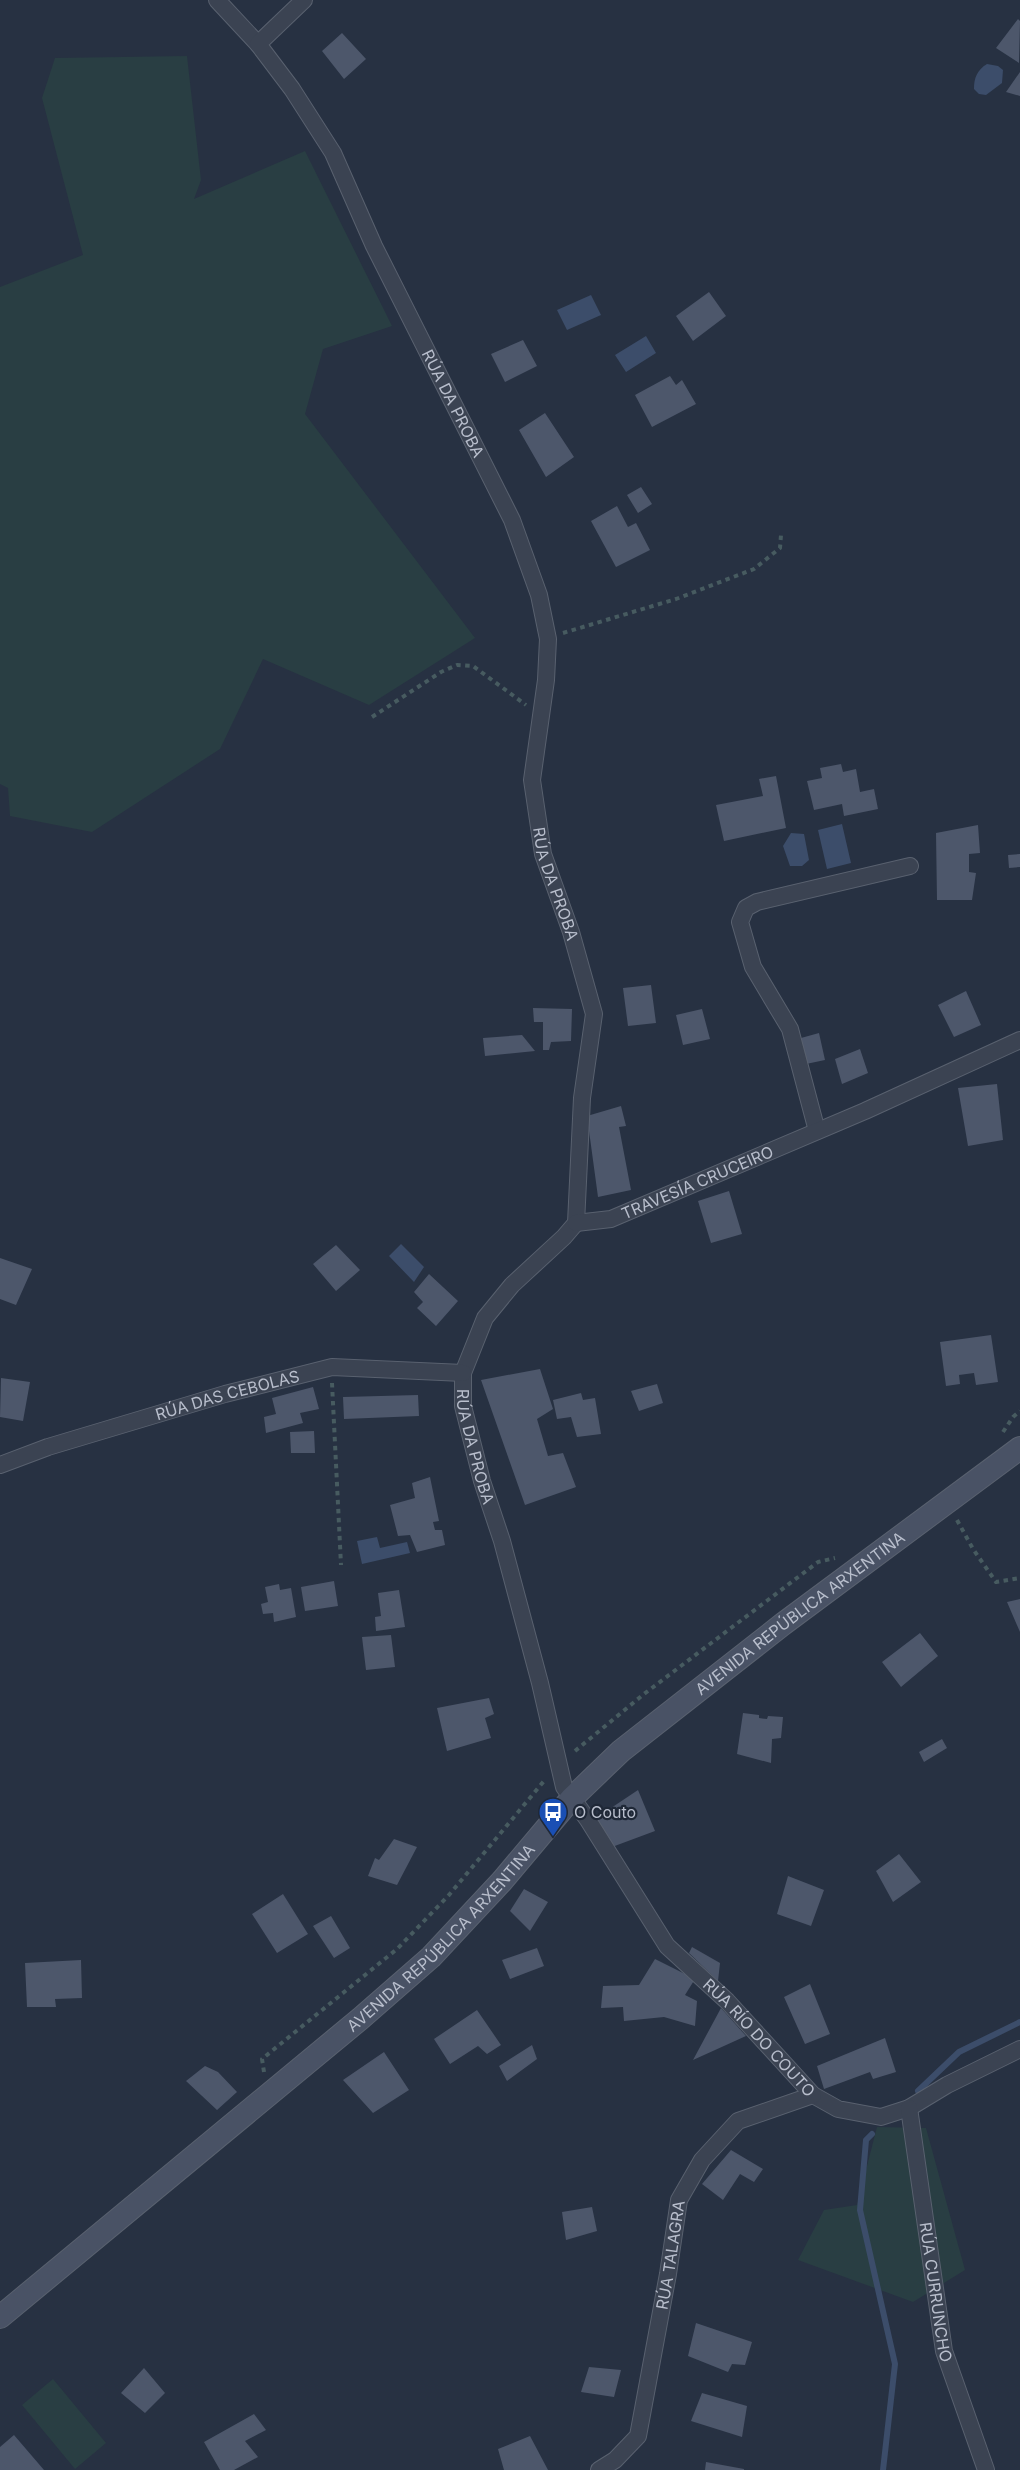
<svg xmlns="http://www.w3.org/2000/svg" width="1020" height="2470" font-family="Inter,sans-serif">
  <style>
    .green { fill: #293e43 }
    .water { fill: #3c4d6a }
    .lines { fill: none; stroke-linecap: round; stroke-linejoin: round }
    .stream { stroke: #3c4d6a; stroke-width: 6 }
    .building { fill: #4d576b }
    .minor-casing { stroke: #59616f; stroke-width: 18 }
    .secondary-casing { stroke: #59616f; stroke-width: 24 }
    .path { stroke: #475b60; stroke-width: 4; stroke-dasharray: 4.5 4.5; stroke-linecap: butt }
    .minor { stroke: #3b4352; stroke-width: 16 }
    .secondary { stroke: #495265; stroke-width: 22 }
    .labels { text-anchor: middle; stroke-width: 4.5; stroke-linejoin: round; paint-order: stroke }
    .street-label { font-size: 16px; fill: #b8becc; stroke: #1f2837 }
    .poi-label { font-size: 16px; fill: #b8becc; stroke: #1f2837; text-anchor: start }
  </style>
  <rect width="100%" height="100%" fill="#273142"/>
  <path class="green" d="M187,56L201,180L194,199L305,151L392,326L323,349L305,414L475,638L369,705L263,659L220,749L92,832L10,816L8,788L0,784V287L83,255L42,98L55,58Z
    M877,2127L926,2128L965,2270L913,2302L798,2260L824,2210L857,2205Z
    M53,2379L106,2443L75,2469L22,2405Z"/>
  <path class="water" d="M987,64L998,66L1003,70L1002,83L986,95L979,94L974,89C974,78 977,70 987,64Z
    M591,295L601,315L567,330L557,310Z
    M646,336L656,353L626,372L615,355Z
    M842,824L851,863L827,869L818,830Z
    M791,833L804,834L809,860L802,866H790L783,846Z
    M401,1244L424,1267L414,1282L389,1256Z
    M377,1537L380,1548L407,1542L410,1553L362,1564L357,1541Z"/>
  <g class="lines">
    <path class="stream" d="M918,2091L959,2052L1020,2022
      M872,2134L866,2140L860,2210L895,2364L883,2470"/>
  </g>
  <path class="building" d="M1018,19L1020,21L1019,63L996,48Z
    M342,33L366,59L344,79L322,51Z
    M1020,72V96L1006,92Z
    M709,292L726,316L693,341L676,316Z
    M523,340L537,366L505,382L491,354Z
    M670,376L676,385L682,380L696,404L652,427L635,395Z
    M545,413L574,457L546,477L519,430Z
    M641,487L652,504L638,513L627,495Z
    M617,506L628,527L636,523L650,550L616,567L591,521Z
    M841,764L843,772L856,769L860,792L874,789L878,809L844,816L842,804L814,810L807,781L822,778L820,768Z
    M776,776L786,828L724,841L716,805L763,796L759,779Z
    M978,825L980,853L969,854V872L976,873L972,900H937L936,833Z
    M1020,854V867L1009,868L1008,855Z
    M651,985L656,1023L628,1026L623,988Z
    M966,991L981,1025L954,1037L938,1005Z
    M533,1008L572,1009L571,1041L551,1042L549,1050H543V1022H534Z
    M702,1009L710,1039L683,1045L676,1015Z
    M819,1033L825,1060L806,1064L801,1038Z
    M522,1035L535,1051L485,1056L483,1038Z
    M860,1049L868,1073L842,1084L835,1059Z
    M997,1084L1003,1140L968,1146L958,1088Z
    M621,1106L626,1126L619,1127L631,1190L598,1197L587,1116Z
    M729,1191L742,1234L711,1243L698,1201Z
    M336,1245L360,1270L336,1291L313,1264Z
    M0,1258L32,1269L16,1305L0,1299Z
    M429,1274L458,1301L436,1326L417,1308L423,1302L414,1292Z
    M991,1335L998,1382L976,1385L974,1373L959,1375L960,1384L946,1386L940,1342Z
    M540,1369L553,1409L537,1419L548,1456L563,1453L576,1487L525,1505L481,1380Z
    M1,1378L30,1382L23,1421L0,1417Z
    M657,1384L663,1403L639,1411L631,1391Z
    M313,1387L319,1409L300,1413L303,1423L266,1433L264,1417L276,1414L272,1398Z
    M581,1393L583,1400L595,1398L601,1434L577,1437L571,1417L557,1419L553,1400Z
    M418,1395L419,1416L344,1419L343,1397Z
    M314,1431L315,1453H291L290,1432Z
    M430,1477L439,1521L433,1522L435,1530H442L445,1545L417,1552L410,1535L398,1536L390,1505L415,1498L412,1483Z
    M334,1581L338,1606L305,1611L301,1587Z
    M279,1584L280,1590L291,1588L296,1617L274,1622L273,1613L263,1614L261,1604L268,1602L265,1587Z
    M399,1590L405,1627L376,1631L375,1617L381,1616L378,1593Z
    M1020,1599V1632L1007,1602Z
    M920,1633L938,1656L901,1687L882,1662Z
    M391,1635L395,1667L366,1670L362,1637Z
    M489,1698L494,1714L485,1718L491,1738L447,1751L437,1708Z
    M743,1713L759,1715V1718L767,1719L768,1716L783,1717L781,1738L772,1739L771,1763L737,1754Z
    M942,1739L947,1748L924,1762L919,1752Z
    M638,1790L655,1831L612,1847L596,1818Z
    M394,1839L417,1847L397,1885L368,1876L375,1858L379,1860Z
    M899,1854L921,1882L893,1902L876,1871Z
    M788,1876L824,1890L811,1926L777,1914Z
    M524,1889L548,1902L530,1931L510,1911Z
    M283,1894L308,1934L277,1953L252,1914Z
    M331,1916L350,1948L334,1958L313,1926Z
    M692,1947L720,1963L718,1981L689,1953Z
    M537,1948L544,1966L510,1979L502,1960Z
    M655,1959L695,1979L685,1995L697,2001L695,2026L664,2017L624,2021L623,2007L601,2008L603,1986L639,1985Z
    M81,1960L82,1998L55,1999L56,2007H27L25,1963Z
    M810,1984L830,2034L805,2044L784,1997Z
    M721,2008L746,2036L693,2060Z
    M477,2010L501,2045L487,2054L478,2046L450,2064L434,2039Z
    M885,2038L896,2072L873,2079L870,2072L824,2089L817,2066Z
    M532,2045L537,2059L507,2081L499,2066Z
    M384,2052L409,2090L373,2113L343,2080Z
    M205,2066L218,2072L237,2092L217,2110L186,2081Z
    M731,2150L763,2169L754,2182L740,2174L723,2200L702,2184Z
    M592,2207L597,2231L566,2240L562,2212Z
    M696,2323L752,2342L745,2365L732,2364L728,2372L688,2356Z
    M589,2367L621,2370L614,2397L581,2392Z
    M144,2368L165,2393L145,2413L121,2393Z
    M702,2393L747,2406L742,2437L691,2421Z
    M254,2414L266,2430L245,2441L258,2457L234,2470H220L204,2442Z
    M14,2435L44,2470H0V2447Z
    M530,2436L548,2470H504L498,2449Z
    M706,2462L744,2469V2470H705Z"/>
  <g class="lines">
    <g class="minor-casing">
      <g id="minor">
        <path d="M217,0L258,44"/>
        <path id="s1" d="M304,0L258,44L292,89L333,153L374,246L512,520L539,595L548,639L546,680L532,780L543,854L571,932L594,1014L582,1098L576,1223L564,1237L512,1285L485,1318L463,1373V1406L482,1481L502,1541L540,1683L564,1787L588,1820L667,1946L727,2001L813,2095L838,2109L881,2117L909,2108L947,2085L1020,2049"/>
        <path d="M817,1131L790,1029L753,967L740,922L746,908L757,902L910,866"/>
        <path id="s2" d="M576,1223L611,1219L865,1111L1020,1040"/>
        <path id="s3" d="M0,1465L48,1447L225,1394L332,1367L463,1373"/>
        <path id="s4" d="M909,2108L944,2351L986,2470"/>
        <path id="s5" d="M599,2470L615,2460L638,2436L668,2274L679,2200L702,2160L738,2121L813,2095"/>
      </g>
    </g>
    <g class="secondary-casing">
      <g id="secondary">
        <path id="s6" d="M0,2317L360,2019L431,1957L502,1881L571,1799L621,1751L783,1624L1020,1448"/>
      </g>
    </g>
    <path class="path" d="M563,633L676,599L754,569L780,548L781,535
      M372,717L441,672L457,665L473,666L526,705
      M332,1383L341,1565
      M1003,1432L1013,1417L1020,1411
      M957,1520L973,1549L996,1582L1020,1578
      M575,1751L644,1694L818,1562L835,1558
      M264,2072L262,2059L397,1949L449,1895L544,1781"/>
    <use href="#minor" class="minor"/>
    <use href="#secondary" class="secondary"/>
  </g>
  <defs>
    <g id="bus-pin" transform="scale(1.5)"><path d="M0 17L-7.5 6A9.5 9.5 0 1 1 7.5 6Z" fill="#1a4fb4" stroke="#1f2837"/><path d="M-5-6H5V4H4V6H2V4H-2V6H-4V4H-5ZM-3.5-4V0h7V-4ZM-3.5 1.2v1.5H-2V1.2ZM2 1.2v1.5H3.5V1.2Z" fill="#fff"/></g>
  </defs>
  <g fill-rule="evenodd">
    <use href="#bus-pin" x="553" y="1812"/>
  </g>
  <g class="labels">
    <g class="street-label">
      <text dy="6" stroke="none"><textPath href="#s1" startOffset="474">RÚA DA PROBA</textPath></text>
      <text dy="6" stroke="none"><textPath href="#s1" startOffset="978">RÚA DA PROBA</textPath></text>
      <text dy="6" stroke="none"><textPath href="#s2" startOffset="129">TRAVESÍA CRUCEIRO</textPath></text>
      <text dy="6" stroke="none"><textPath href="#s3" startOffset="238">RÚA DAS CEBOLAS</textPath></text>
      <text dy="6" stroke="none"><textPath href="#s1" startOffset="1590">RÚA DA PROBA</textPath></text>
      <text dy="6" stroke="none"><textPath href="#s6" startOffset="1068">AVENIDA REPÚBLICA ARXENTINA</textPath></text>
      <text dy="6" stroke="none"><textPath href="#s6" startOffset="582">AVENIDA REPÚBLICA ARXENTINA</textPath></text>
      <text dy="6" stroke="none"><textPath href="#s1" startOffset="2262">RÚA RÍO DO COUTO</textPath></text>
      <text dy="6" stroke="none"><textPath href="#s5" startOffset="236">RÚA TALAGRA</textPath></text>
      <text dy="6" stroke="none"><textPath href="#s4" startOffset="186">RÚA CURRUNCHO</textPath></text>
    </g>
    <g class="poi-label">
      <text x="574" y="1818">O Couto</text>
    </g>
  </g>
</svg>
